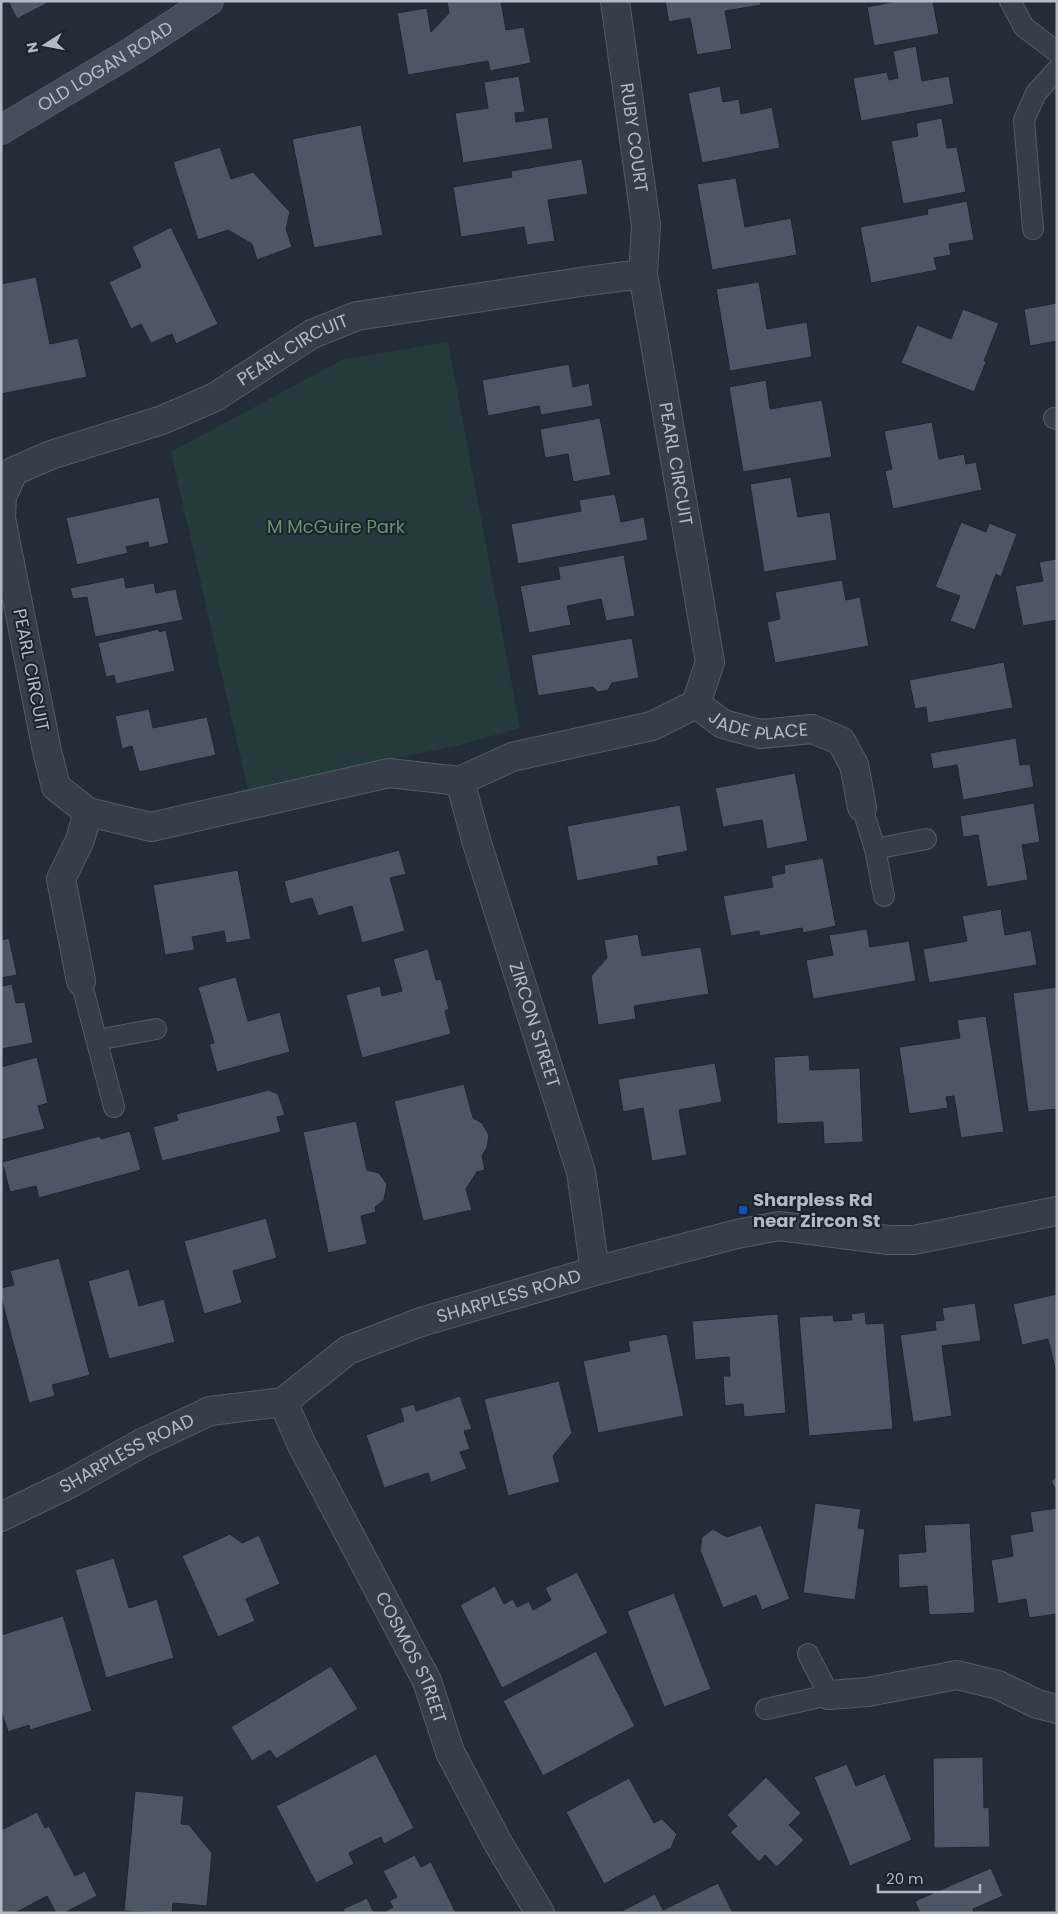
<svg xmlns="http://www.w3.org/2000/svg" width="1058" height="1914" font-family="Poppins,sans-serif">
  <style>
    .green { fill: #253a3a }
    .building { fill: #4b5764; stroke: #1d262f }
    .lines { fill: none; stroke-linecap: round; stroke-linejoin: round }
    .service-casing { stroke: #545d66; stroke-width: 22 }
    .minor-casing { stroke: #545d66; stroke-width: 30 }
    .secondary-casing { stroke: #545d66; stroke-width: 30 }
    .service { stroke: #363f49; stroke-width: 20 }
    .minor { stroke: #363f49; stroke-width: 28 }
    .secondary { stroke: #444e5b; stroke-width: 28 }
    .transit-dot { fill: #1a4fb4; stroke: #1b242d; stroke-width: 2 }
    .labels { text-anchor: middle; stroke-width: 4; stroke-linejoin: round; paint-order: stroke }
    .street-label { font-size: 18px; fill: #b1bac5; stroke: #1b242d }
    .park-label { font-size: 18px; fill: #699471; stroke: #1b242d }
    .poi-label { font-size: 18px; font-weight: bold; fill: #b1bac5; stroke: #1b242d; text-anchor: start }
  </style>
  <rect width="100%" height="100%" fill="#232d38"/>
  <path class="green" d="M448,342L520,728L457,746L364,764L248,790L171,452L342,360Z"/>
  <path class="building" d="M8,1H51L17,19Z
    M447,1H501L506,30L524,27L531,63L490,71L488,61L408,75L397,13L427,8L431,32L449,13Z
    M665,1H760L761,5L725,11L732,49L697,55L690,18L669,22Z
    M897,1H933L939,34L874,46L867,7Z
    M916,46L922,81L949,76L954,104L861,121L853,78L887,72L889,80L898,78L893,51Z
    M519,76L525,112L515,113L516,122L548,117L553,149L463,163L455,113L488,108L484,82Z
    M720,86L723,102L739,99L741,114L772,107L780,148L702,163L688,93Z
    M942,118L947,148L957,147L966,192L903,204L891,141L918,136L916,123Z
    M361,125L383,235L314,248L292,139Z
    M220,147L231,179L253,172L290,212L286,229L292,247L257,260L252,244L228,230L198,240L173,162Z
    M582,159L588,194L548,200L555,241L527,245L524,227L461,237L453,187L512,177L511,171Z
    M736,178L745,227L791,218L797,255L712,270L697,184Z
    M967,201L974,240L949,244L951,255L934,258L937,270L871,283L860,227L928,214L927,209Z
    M171,227L218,324L176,344L172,334L151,343L141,324L131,329L109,282L141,267L132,247Z
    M36,277L50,344L78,338L87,377L1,394V284Z
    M759,282L767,329L807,322L812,357L730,371L716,289Z
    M1057,303V341L1030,346L1024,309Z
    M963,309L999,323L984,361L986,362L974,392L901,363L917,325L951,339Z
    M569,364L573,387L589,383L593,406L541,415L539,406L488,416L482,380Z
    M766,380L770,409L822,400L832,457L743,472L729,387Z
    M600,418L611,475L573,482L568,454L545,458L540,429Z
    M932,422L939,459L964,454L966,464L976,462L982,490L893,509L885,471L892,469L884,431Z
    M791,477L798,517L830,512L837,560L764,572L750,484Z
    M615,494L621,522L644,517L648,540L518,564L511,524L581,511L579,500Z
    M159,497L169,543L149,548L148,542L126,547L128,553L77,565L66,518Z
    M961,522L986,532L989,523L1017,534L1001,577L996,574L975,630L950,621L960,596L935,587Z
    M624,555L635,616L606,621L601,599L567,606L571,625L529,633L520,586L560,579L558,567Z
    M1057,559V620L1023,626L1015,586L1043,581L1039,562Z
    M124,577L126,588L154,583L156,593L176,589L183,620L95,637L87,597L73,599L70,588Z
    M842,580L846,600L860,597L869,646L775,663L767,622L780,619L775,592Z
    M159,629V632L166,630L175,671L116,684L114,675L106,677L98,643Z
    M632,638L639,678L612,683L608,690L598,692L593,687L538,696L531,655Z
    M1004,662L1013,708L928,723L926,707L915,709L909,680Z
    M149,709L153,728L207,717L216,755L139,772L132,746L122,749L115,716Z
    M1016,738L1020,765L1030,764L1034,787L963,800L957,765L933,769L930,753Z
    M795,773L808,841L767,849L762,820L723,827L715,788Z
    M1034,803L1040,842L1022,845L1028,880L987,887L978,835L963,837L960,816Z
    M680,805L688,851L657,857L659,865L577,881L567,826Z
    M399,850L406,874L390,878L405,931L362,943L352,906L318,916L312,898L290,904L284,881Z
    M823,858L836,926L803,933L802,928L760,936L759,931L731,936L723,896L773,887L771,876L785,873L784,865Z
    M238,870L251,939L226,943L224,931L192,937L195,950L165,955L153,885Z
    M1001,909L1005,935L1031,930L1037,965L929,983L923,949L967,941L962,916Z
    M867,929L870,947L909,941L916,981L813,999L806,960L833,955L829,935Z
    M638,934L642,956L701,947L709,994L634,1006L636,1019L598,1025L591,976L607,958L604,940Z
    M9,938L17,975L1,978V940Z
    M428,949L436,980L441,979L449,1009L445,1011L451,1034L362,1058L346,995L380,986L382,996L402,991L393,959Z
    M236,977L248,1021L280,1012L290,1052L217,1072L209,1044L214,1043L198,987Z
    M12,984L16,1003L25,1002L33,1043L1,1049V986Z
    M1057,987V1109L1028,1112L1013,993Z
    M986,1016L1004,1132L961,1138L954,1096L946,1097L948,1108L909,1114L899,1047L960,1038L957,1020Z
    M809,1055L810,1070L860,1068L863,1142L824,1144L823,1122L777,1124L774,1057Z
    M37,1057L48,1103L38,1106L45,1129L1,1140V1067Z
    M715,1063L722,1102L679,1110L687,1155L652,1161L643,1108L623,1112L618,1079Z
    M464,1084L473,1118L482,1123L489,1135L487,1147L482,1156L485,1170L477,1172L466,1189L472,1210L423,1221L394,1101Z
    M269,1090L278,1094L285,1115L277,1117L281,1132L162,1161L153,1127L178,1120L176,1114Z
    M356,1121L367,1170L379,1173L387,1184L384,1200L375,1207L376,1212L361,1216L367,1244L328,1253L303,1132Z
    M130,1131L141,1170L39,1198L36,1186L10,1192L2,1162L100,1136L101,1139Z
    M266,1218L277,1258L233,1271L242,1303L204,1314L184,1241Z
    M59,1258L90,1375L52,1385L55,1396L29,1403L1,1297V1288L14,1285L10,1271Z
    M129,1269L139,1306L164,1299L175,1342L109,1359L88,1281Z
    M1057,1294V1376L1048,1339L1022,1345L1013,1304Z
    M975,1303L981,1341L942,1346L952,1416L913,1422L900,1335L936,1330L935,1321L944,1320L942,1308Z
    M865,1312L866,1324L884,1323L893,1429L809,1436L799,1317L833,1315L834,1321L852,1320L851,1314Z
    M778,1314L786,1413L744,1417L743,1404L725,1406L723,1376H730L729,1357L695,1360L692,1321Z
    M667,1334L684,1416L598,1433L583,1361L630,1351L628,1341Z
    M559,1381L572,1433L553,1456L560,1482L508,1496L484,1399Z
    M460,1396L472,1429L464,1431L470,1449L460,1452L467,1469L431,1482L428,1473L384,1488L366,1435L404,1421L400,1408L414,1404L416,1411Z
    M1057,1477V1492L1051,1481Z
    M815,1503L861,1509L858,1528L865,1529L855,1600L803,1593Z
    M1057,1508V1614L1029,1618L1026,1599L998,1604L991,1560L1013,1556L1010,1535L1033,1531L1030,1512Z
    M970,1523L975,1613L929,1615L927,1586L899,1588L898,1554L926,1552L924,1525Z
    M761,1525L790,1599L762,1610L756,1595L723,1608L700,1550L702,1537L713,1529L727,1537Z
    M230,1534L242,1543L259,1535L280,1584L246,1599L255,1621L218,1637L182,1556Z
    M114,1558L129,1608L157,1599L174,1658L106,1678L75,1570Z
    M577,1572L608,1633L502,1688L460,1605L495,1586L504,1604L513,1599L517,1607L529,1601L533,1610L551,1600L545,1588Z
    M674,1593L711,1689L664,1707L627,1611Z
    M63,1616L92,1711L30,1730L29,1725L8,1732L1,1710V1635Z
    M596,1651L635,1726L543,1776L503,1701Z
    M331,1666L358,1709L276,1759L270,1750L252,1761L231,1727Z
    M376,1754L414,1828L384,1844L381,1837L349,1853L354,1864L316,1883L276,1806Z
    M983,1757L984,1808L989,1807L990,1847L934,1848L933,1758Z
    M847,1764L856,1786L885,1774L912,1840L850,1866L814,1777Z
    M766,1777L801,1813L789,1825L804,1840L777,1867L765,1855L759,1862L730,1832L737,1826L727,1815Z
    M629,1778L654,1823L662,1819L677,1834L671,1848L604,1884L566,1812Z
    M135,1791L184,1796L181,1824L189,1825L212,1853L207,1906L173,1903L172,1913L124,1911Z
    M37,1812L45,1828L49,1826L75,1876L85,1871L97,1896L64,1913H56L47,1896L15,1913H1V1830Z
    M415,1855L421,1867L431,1862L456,1913H382L393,1907L389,1901L397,1897L383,1871Z
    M991,1868L1003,1896L973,1909L974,1913H920L915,1901Z
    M718,1883L733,1913L620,1912L655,1894L663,1910Z
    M367,1898L374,1913H345L343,1909Z"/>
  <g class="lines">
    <g class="service-casing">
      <path id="service" d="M1010,1L1024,27L1057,52
        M1033,229L1024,120L1036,93L1057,70
        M1054,418L1057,419
        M862,807L875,849L884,896
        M875,849L926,839
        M81,981L114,1107
        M97,1040L156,1029
        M766,1709L829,1695L808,1654"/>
    </g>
    <g class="minor-casing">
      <g id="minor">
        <path id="s1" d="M615,1L646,225L643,274L710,662L696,704L652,726L512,757L460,781L389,773L151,827L88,812L56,787L47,751L1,518L2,496L14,471L51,455L162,420L190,408L215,397L312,334L357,316L587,281L643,274"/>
        <path id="s2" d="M696,704L723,724L760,734L812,729L841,741L854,765L862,807"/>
        <path id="s3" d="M460,781L476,840L581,1172L595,1271"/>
        <path d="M81,981L61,879L80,840L88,812"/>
        <path id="s4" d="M283,1402L302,1445L427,1681L450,1752L498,1843L540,1913"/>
        <path id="s5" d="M1,1517L71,1483L142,1443L210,1411L283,1402L348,1350L421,1322L595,1271L737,1234L779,1226L888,1240H914L1057,1211"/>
        <path d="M829,1695L868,1692L957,1675L998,1685L1037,1704L1057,1709"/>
      </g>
    </g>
    <g class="secondary-casing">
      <g id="secondary">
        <path id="s6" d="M1,130L131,52L209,1"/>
      </g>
    </g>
    <use href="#service" class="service"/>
    <use href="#minor" class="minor"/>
    <use href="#secondary" class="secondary"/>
  </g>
  <rect class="transit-dot" x="738" y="1205" width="10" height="10" rx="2.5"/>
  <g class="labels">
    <g class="street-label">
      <text dy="6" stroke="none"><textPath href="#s6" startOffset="122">OLD LOGAN ROAD</textPath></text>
      <text dy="6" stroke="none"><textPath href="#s1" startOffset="138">RUBY COURT</textPath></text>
      <text dy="6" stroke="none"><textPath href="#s1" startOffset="2014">PEARL CIRCUIT</textPath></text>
      <text dy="6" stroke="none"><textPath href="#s1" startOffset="468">PEARL CIRCUIT</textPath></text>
      <text transform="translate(31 670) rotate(79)" y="6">PEARL CIRCUIT</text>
      <text dy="6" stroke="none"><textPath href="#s2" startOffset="69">JADE PLACE</textPath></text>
      <text dy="6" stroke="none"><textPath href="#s3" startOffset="255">ZIRCON STREET</textPath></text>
      <text dy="6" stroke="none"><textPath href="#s5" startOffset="561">SHARPLESS ROAD</textPath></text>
      <text dy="6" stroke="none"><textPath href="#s5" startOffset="141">SHARPLESS ROAD</textPath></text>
      <text dy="6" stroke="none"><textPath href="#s4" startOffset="286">COSMOS STREET</textPath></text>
    </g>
    <g class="park-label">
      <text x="336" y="533">M McGuire Park</text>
    </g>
    <g class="poi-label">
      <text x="753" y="1206">Sharpless Rd<tspan x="753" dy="21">near Zircon St</tspan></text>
    </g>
  </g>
  <rect width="1058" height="1914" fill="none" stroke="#b1bac5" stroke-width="5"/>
  <g transform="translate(45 45) rotate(259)" stroke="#1b242d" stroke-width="4" paint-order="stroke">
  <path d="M0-4L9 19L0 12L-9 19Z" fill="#b1bac5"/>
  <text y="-8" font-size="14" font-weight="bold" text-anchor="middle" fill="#b1bac5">N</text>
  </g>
  <path d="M878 1884v8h102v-8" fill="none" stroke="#b1bac5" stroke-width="2.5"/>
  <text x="886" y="1884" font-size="15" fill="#b1bac5" stroke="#1b242d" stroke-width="4" paint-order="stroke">20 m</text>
</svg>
